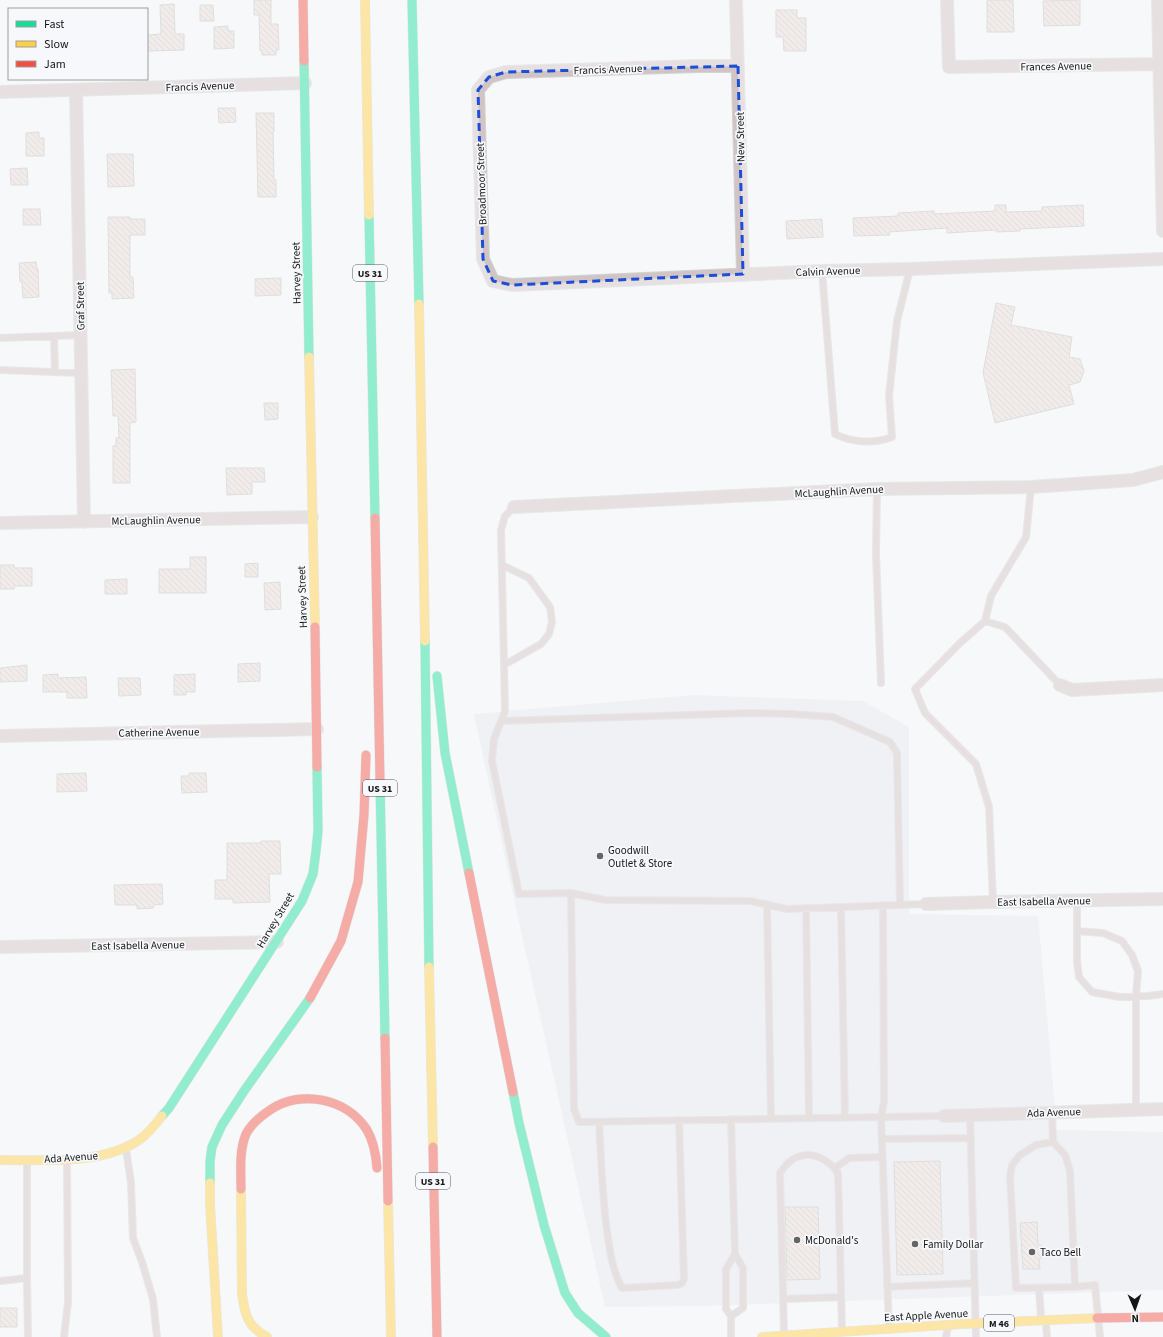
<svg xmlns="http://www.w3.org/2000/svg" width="1163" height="1337" font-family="'Source Sans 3',sans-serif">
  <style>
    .built { fill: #e6e9f0 }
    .building { fill: url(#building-back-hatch); stroke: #bfbfbf }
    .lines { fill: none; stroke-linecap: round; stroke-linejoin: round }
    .lane-casing { stroke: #d4d4d5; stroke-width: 8 }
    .street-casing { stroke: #d4d4d5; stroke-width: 14 }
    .fast-casing { stroke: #d4d4d5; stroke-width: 10 }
    .slow-casing { stroke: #d4d4d5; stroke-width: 10 }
    .jam-casing { stroke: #d4d4d5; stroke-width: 10 }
    .lane { stroke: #d0c4c4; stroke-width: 6 }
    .street { stroke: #d0c4c4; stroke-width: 12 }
    .fast { stroke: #16e098; stroke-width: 9 }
    .slow { stroke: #ffcf43; stroke-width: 9 }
    .jam { stroke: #f24e42; stroke-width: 9 }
    .marked { fill: none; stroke: #1d4ed8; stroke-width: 3; stroke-dasharray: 8 5; stroke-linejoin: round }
    .poi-dot { fill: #656566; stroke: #f6f8fb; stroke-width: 1.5 }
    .labels { text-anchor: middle; stroke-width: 3.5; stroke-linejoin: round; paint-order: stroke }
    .shield { fill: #f6f8fb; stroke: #595a5b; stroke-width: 1 }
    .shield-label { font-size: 10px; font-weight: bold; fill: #161617 }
    .street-label { font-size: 11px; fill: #161617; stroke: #f6f8fb }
    .poi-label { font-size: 11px; fill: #161617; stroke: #f6f8fb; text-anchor: start }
  </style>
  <defs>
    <pattern id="building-back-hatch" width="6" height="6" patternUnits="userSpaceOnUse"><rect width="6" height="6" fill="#e8ddd8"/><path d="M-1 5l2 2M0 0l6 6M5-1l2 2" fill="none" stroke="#c6bdb9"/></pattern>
  </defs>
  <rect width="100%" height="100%" fill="#f7f8fa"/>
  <path class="built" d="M693,695L863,701L909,727V914L1038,916L1057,1130L1163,1132V1290L704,1306L605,1307L515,904L474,714Z"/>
  <path class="building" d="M254,0H271V24H278L279,50H276V55H262V50L260,51L259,15H254Z
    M987,0H1013L1014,32H987Z
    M1080,0V25L1044,26L1043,1Z
    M174,4L175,34H184V50L147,51V35L161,34L160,5Z
    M200,5H213L214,21H200Z
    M776,10H797V18H806V51H784L783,37H776Z
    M228,26V31H234V48L214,49V27Z
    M218,108H235L236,122L219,123Z
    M256,113H274V132H273L274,180H276V197H258Z
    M39,132V138H44V156H26V133Z
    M107,154H133L134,186L108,187Z
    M27,168L28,185H11L10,169Z
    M995,205H1006V212L1042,211V207L1083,205L1084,226L1020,229V231L996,232V230L947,233V228L889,232L890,235L854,236L853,218L898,216V213L934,211V214L995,211Z
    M23,209H40L41,225H23Z
    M108,217H130V219H145V235H130V277H133L134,298L112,299V293H109Z
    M822,219L823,237L787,239L786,221Z
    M36,262L37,269H38L39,297L23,298L22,282H20L19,263Z
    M281,278V295L255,296V279Z
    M996,303L1015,307L1011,325L1072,337L1069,357L1080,359L1084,371L1080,382L1069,385L1074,404L995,423L983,373Z
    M135,369L136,422L130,423V483H113V446H116V438H119L118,416H113L111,370Z
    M264,403H278V419L265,420Z
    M226,468H264L265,482H252V494L227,495Z
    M190,557H206V593H159V569H190Z
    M258,563V577H245V564Z
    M0,565H14V568H32V586H14V589H0Z
    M127,579V594H105V580Z
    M280,582L281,609L265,610L264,583Z
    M260,663V681L238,682V664Z
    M27,665V681L0,682V668Z
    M58,674V678L86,677L87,698H67V692H43V675Z
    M195,674V692H186V695H174V675Z
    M118,678H140L141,695L119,696Z
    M86,773L87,791L57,792V774Z
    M189,773H206L207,792L182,793L181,776H189Z
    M261,841H280L281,874H269L270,902L233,903V899H215V880H227V843H261Z
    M162,884L163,904L154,905L153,908L137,909V905H115L114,885Z
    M940,1161L943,1274L897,1275L894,1162Z
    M785,1207H818L820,1279L787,1280Z
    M1037,1222L1038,1245H1041L1042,1258L1039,1259L1040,1269H1023L1020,1223Z
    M0,1308H17V1327H0Z"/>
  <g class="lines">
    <g class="lane-casing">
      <path id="lane" d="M822,271L835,434C853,443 874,444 892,437L889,396L897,321L910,269
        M54,336L55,372
        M0,338L80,335
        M0,370L81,373
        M877,489L876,554L881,683
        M514,507L505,516L501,530L505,711L494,739L492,761L519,894L571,893L605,900L750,901L787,909L926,904
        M502,565L529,578L550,607L552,622L549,634L541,644L504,665
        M985,621L991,596L1026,537L1031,487
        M502,721L749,713L792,714L833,717L890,742L897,753L900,905
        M571,893L574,1109L579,1122L944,1116
        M1077,900V961L1079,977L1092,992L1120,997L1148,996L1163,994
        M993,902L989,807L976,764L925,713L915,689L960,643L985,621L1005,627L1060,685
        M767,904L771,1119
        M883,905L884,1102L881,1117L889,1327
        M841,907L845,1118
        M806,908L809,1118
        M1077,931L1103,933L1122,941L1132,955L1138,971L1136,996V1110
        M1052,1112L1053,1142L1065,1155L1070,1171L1075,1287L1095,1285L1100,1337
        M970,1115L976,1337
        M731,1119L735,1254L743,1268V1308L731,1316
        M599,1122C601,1155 602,1189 606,1223C609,1245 611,1268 622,1288L678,1285L682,1283L684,1279L679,1120
        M882,1139L971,1138
        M1053,1142L1036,1145L1020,1155L1012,1165L1010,1176L1016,1288L1075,1287
        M126,1149L131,1183L133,1238L142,1262L153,1299L157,1337
        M27,1161V1278
        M835,1168L849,1158L882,1157
        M0,1281L27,1278L28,1337
        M887,1287L974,1283
        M1039,1288L1041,1318
        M783,1299L841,1297
        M1046,1323L1047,1337
        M784,1334L780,1173C796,1148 821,1150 838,1173L842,1330
        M64,1337L68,1302L67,1161
        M731,1337V1316L726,1309V1269L735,1254
        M946,1337L948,1327"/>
    </g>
    <g class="street-casing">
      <path id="street" d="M736,0L743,274
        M947,0L949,67L1163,64
        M1158,0L1163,231
        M738,66H699L506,72L489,77L478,90L483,259L493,281L512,285L822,271L910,269L1163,259
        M76,90L84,522
        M0,92L305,83
        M514,507L877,489L1031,487L1133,480L1163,472
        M0,523L312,517
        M1060,685L1072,690L1163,685
        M0,736L317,729
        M926,904L993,902L1163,899
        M0,947L277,942
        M944,1116L1163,1109"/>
    </g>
    <g class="fast-casing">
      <path id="fast" d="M412,0L419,304
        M304,61L309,357
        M369,215L375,518
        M425,641L429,967
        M437,676L445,753L469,873
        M380,781L385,1038
        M513,1092L519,1123L544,1225L565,1293L578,1313L606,1337
        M162,1116L169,1108L302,901L313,874L316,851L318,831L317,767
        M210,1183V1161L212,1147L222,1125L244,1091L310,998"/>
    </g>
    <g class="slow-casing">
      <path id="slow" d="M365,0L369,215
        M419,304L425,641
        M309,357L315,627
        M429,967L433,1147
        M0,1160C43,1160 102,1165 139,1140C148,1134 155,1125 162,1116
        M210,1183V1204L218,1337
        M241,1189L242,1294C245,1315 247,1326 267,1337
        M388,1201L391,1337
        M762,1337L962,1324L1097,1318"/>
    </g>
    <g class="jam-casing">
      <path id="jam" d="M303,0L304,61
        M375,518L380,781
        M315,627L317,767
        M469,873L513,1092
        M310,998L341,941L358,882L364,815L366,755
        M385,1038L388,1201
        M433,1147L437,1337
        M241,1189C241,1170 239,1151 246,1134C251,1124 261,1116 270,1110C300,1089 347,1098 367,1130C374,1142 376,1155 377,1168
        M1097,1318L1163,1317"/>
    </g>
    <use href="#lane" class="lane"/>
    <use href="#street" class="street"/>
    <use href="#fast" class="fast"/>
    <use href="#slow" class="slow"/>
    <use href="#jam" class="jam"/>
  </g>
  <path d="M0 0H1163V1337H0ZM738,66L743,274L512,285L493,281L483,259L478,90L489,77L506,72Z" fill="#f7f8fa" fill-opacity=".55" fill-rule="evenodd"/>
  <path class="marked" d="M738,66L743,274L512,285L493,281L483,259L478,90L489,77L506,72Z"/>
  <g class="poi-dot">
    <circle cx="600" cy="856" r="4"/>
    <circle cx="797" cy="1240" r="4"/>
    <circle cx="915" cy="1244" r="4"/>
    <circle cx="1032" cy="1252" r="4"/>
  </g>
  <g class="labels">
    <g class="shield">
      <rect x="353" y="265" width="34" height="16" rx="3"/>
      <rect x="363" y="780" width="34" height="16" rx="3"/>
      <rect x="416" y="1173" width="34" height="16" rx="3"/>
      <rect x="984" y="1315" width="30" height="16" rx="3"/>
    </g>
    <g class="shield-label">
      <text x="370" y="277">US 31</text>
      <text x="380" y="792">US 31</text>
      <text x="433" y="1185">US 31</text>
      <text x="999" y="1327">M 46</text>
    </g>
    <g class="street-label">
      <text transform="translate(1056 66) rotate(-1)" y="4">Frances Avenue</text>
      <text transform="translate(608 69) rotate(-2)" y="4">Francis Avenue</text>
      <text transform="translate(200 86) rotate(-2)" y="4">Francis Avenue</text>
      <text transform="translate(740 137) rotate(-91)" y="4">New Street</text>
      <text transform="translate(481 184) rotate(-92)" y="4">Broadmoor Street</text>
      <text transform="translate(828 271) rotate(-2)" y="4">Calvin Avenue</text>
      <text transform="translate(296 273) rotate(-91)" y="4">Harvey Street</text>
      <text transform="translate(80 306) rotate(-91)" y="4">Graf Street</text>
      <text transform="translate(839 491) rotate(-3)" y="4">McLaughlin Avenue</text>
      <text transform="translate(156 520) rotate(-1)" y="4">McLaughlin Avenue</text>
      <text transform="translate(302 597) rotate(-92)" y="4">Harvey Street</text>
      <text transform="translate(159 732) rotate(-1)" y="4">Catherine Avenue</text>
      <text transform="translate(1044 901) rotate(-1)" y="4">East Isabella Avenue</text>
      <text transform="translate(275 920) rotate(-59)" y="4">Harvey Street</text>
      <text transform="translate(138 945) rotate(-1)" y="4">East Isabella Avenue</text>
      <text transform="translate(1054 1112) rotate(-2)" y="4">Ada Avenue</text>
      <text transform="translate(71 1157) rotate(-4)" y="4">Ada Avenue</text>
      <text transform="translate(926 1315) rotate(-3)" y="4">East Apple Avenue</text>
    </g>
    <g class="poi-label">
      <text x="608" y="854">Goodwill<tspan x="608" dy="13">Outlet &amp; Store</tspan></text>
      <text x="805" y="1244">McDonald's</text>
      <text x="923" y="1248">Family Dollar</text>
      <text x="1040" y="1256">Taco Bell</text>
    </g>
  </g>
  <rect x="8" y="8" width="140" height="72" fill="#f6f8fb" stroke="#9c9ea0"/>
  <rect x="16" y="21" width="20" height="6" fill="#16e098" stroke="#9c9ea0"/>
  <text x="44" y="28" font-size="12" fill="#161617">Fast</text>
  <rect x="16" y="41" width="20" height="6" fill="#ffcf43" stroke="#9c9ea0"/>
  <text x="44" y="48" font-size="12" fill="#161617">Slow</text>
  <rect x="16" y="61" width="20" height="6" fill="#f24e42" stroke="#9c9ea0"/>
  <text x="44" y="68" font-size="12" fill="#161617">Jam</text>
  <g transform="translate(1135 1309) rotate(178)" stroke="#f6f8fb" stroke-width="3" paint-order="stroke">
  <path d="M0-3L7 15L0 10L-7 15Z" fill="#161617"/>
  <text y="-6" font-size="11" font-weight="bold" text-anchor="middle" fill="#161617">N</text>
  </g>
</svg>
